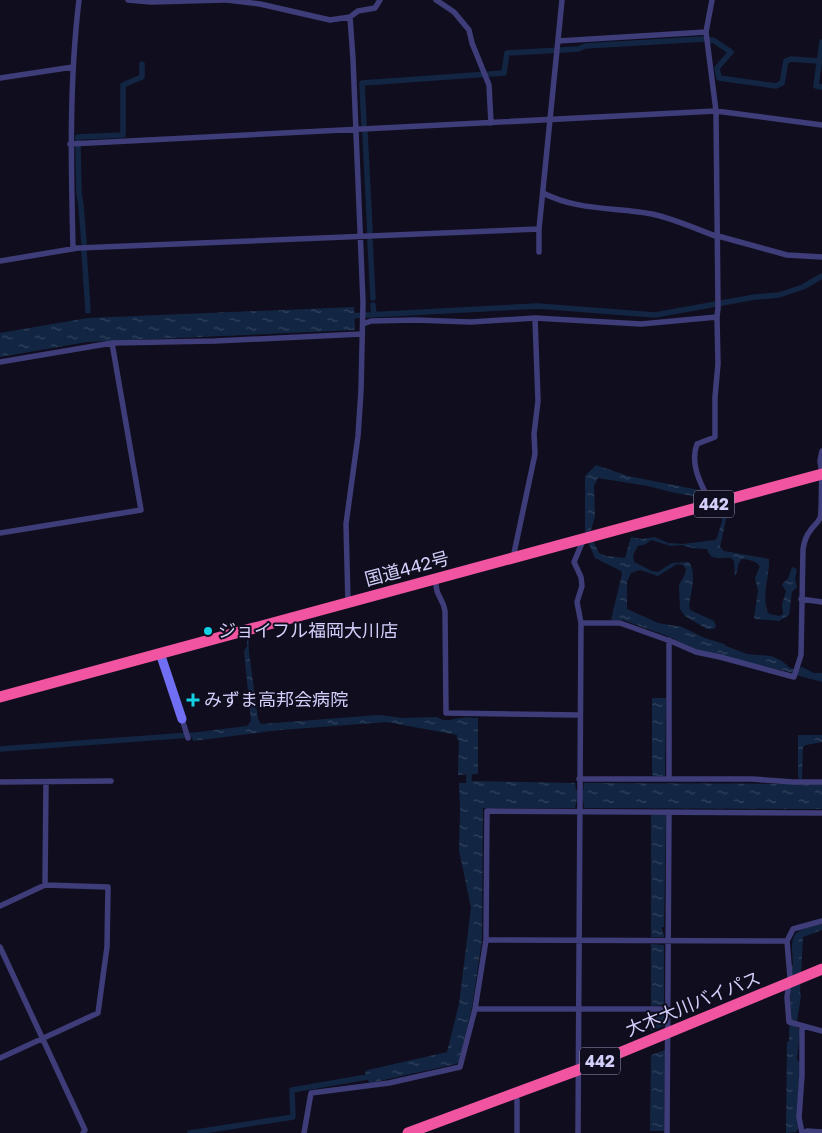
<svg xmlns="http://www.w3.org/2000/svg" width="822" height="1133" font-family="'Golos Text','Noto Sans JP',sans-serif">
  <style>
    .water { fill: url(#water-ripples) }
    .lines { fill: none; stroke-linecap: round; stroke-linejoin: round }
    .canal { stroke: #122643; stroke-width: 5.5 }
    .street { stroke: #3e3d79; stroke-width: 5.5 }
    .secondary { stroke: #706ef3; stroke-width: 9 }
    .highway { stroke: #f154a0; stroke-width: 11 }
    .poi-dot { fill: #13d0e3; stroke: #100e1e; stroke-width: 2 }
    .labels { text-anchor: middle; stroke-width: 4; stroke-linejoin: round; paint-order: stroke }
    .shield { fill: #100e1e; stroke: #9895b9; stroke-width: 1 }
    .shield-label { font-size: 16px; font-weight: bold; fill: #d3cffb }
    .street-label { font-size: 18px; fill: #d3cffb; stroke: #100e1e }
    .poi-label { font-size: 18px; fill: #d3cffb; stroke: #100e1e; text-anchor: start }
  </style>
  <defs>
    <pattern id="water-ripples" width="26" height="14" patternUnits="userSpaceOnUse" patternTransform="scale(1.25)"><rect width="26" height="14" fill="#122643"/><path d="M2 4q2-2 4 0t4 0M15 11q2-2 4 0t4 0" fill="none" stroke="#34445f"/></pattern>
  </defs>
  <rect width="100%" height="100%" fill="#100e1e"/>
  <path class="water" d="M354,307L355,330L87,342L0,357V333L88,318Z
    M596,465L628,476L704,491L706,498L675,493L648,486L598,478L594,486L595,516L590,534L599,553L606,556L625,558L631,537L642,539L655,537L668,543L683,544L715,540L717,538L722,521V510L726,508L728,510L720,547L724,551L769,559C770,576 760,598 769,614L780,616L783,614L782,605L786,591L782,585L783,583L788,579L792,567L797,569L795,579L797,587L792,592L789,615L779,621L756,619L754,618L758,591L755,578L760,566C756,561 748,559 742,559C736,564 739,571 735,576L734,561L731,558C720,557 711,562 707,549L692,548L682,545L671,546L651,540L646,544L638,546L633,555L634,562L652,571L658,572L672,563L689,562C697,575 691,591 689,606L690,610L714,621L716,626L714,629H707L685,616L680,609L679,585L685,574L686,569L683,565L677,564L658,576L640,570L631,573L627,582V609L658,623L682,627L705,638L724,644L726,646L747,654L771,656L782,661L790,668L794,669L802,667L814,673H822V682C814,679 799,677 793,673L697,650L670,637L623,620H611L622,574L621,571L595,558L585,535V476Z
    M247,634H248L249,653L258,719L261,724L379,715L402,718L437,717C445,723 451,719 461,718C467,717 473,718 478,718V774L458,775L459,740L457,739V735L387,722L280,730L193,741L191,733L247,726L251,721L244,651L247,646Z
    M652,698H666L665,776H653L652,773Z
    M798,735H822V742L806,745L803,747L802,779H799L798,775Z
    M467,781L575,783L576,790L583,791L584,783L822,784V809L584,808L583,799H577L575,808H483L482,940L472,1007L459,1062L456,1064L370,1083L368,1081L365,1072L368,1070L447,1052L459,1004L471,908L459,850L460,809L459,783H467Z
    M651,815H666L664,927H662V930L663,931L664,937H651Z
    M822,924V930L803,937L800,992L801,996L796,1027L800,1030L797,1059L801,1066L800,1126L796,1132L786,1133L787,1042L789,1041L791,965H793C791,932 790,932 822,924Z
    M651,944L664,945V1005L651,1006Z
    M651,1013H664V1026L651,1031Z
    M665,1050L664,1131H650L651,1055Z"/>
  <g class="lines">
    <path class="canal" d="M710,40H713L731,52L717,68L719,78L776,86L782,83L786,61L791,59L818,61
      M822,42L816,86L822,87
      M364,125L362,83L504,73L507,53L578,49L585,46L703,39
      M365,133L370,232
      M78,140V137L123,135V85L142,77V64
      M78,147L79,194L81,205L84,243
      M370,241L373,298
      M84,251L88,311
      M373,305L374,315
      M348,316L538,306L655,315L755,297L779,295L803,287L822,276
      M0,749L190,735
      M469,767V788
      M190,1133L293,1117L292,1090L373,1076"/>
    <path class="street" d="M128,0L151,2L225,0
      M227,0L260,4L330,20L350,17L358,11L375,8L380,0
      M436,0L454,12L469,30L472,43L489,85L491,123
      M558,41L706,32
      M0,78L73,67
      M70,144L716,111L822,125
      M543,193C578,211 615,207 652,214C675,219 696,229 718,237
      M718,236L787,255L822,257
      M73,249C71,165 69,83 79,0
      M539,252V229L562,0
      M0,261L78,248L539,229
      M363,324L371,321L415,320L471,322L535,318L641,324L717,317
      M0,362L112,343L215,341L362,334
      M822,451L820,461L822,474
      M711,504C702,486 689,465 697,444L715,437V397L718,364L717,317L718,308L716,111L706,32L712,0
      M0,533L141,510L112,343
      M513,558L535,454L534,434L538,401L535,318
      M436,579C435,597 443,597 445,611L446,713L579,715
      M801,599L822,602
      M348,603L346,524L358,436L361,391L363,302L353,59L350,17
      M581,623H620L673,642L696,652L720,657L794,677L801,655L803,549C804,543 806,536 810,531C813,526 818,523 820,518C822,513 821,484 822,475
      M669,640V779
      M182,719L188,738
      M579,779H752L793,782H822
      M0,782L111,781
      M45,885L46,782
      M0,906L45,885L108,887L107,947L98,1013L0,1058
      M822,921L793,929L787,941L790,977L787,997L789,1022L822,1031
      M486,940L787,941
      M0,947L85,1130L83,1133
      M475,1009H668
      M517,1100V1133
      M304,1133L311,1093L389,1083L460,1067L475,1009L486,940L487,811L822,813
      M578,1133L581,623L577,602L582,586L581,577L574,562L582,543L580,540
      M667,1133L669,812
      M802,1133L799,1117L802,1075V1026
      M802,1133L807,1131L822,1132"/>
    <path class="secondary" d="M160,653L182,719"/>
    <path class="highway" d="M0,697L822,474
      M408,1133L578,1070L822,969"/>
  </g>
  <g class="poi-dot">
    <circle cx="208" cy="631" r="5"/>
    <path d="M190.5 692.5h5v5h5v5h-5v5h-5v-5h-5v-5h5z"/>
  </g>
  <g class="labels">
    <g class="shield">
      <rect x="694" y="490.5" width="40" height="27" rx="4"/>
      <rect x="580" y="1047.5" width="40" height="27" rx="4"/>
    </g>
    <g class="shield-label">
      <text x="714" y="510">442</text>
      <text x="600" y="1067">442</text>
    </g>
    <g class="street-label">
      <text transform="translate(407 569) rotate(-15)" y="6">国道442号</text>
      <text transform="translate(693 1004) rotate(-22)" y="6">大木大川バイパス</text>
    </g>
    <g class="poi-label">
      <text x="218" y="637">ジョイフル福岡大川店</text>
      <text x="204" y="706">みずま高邦会病院</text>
    </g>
  </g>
</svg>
